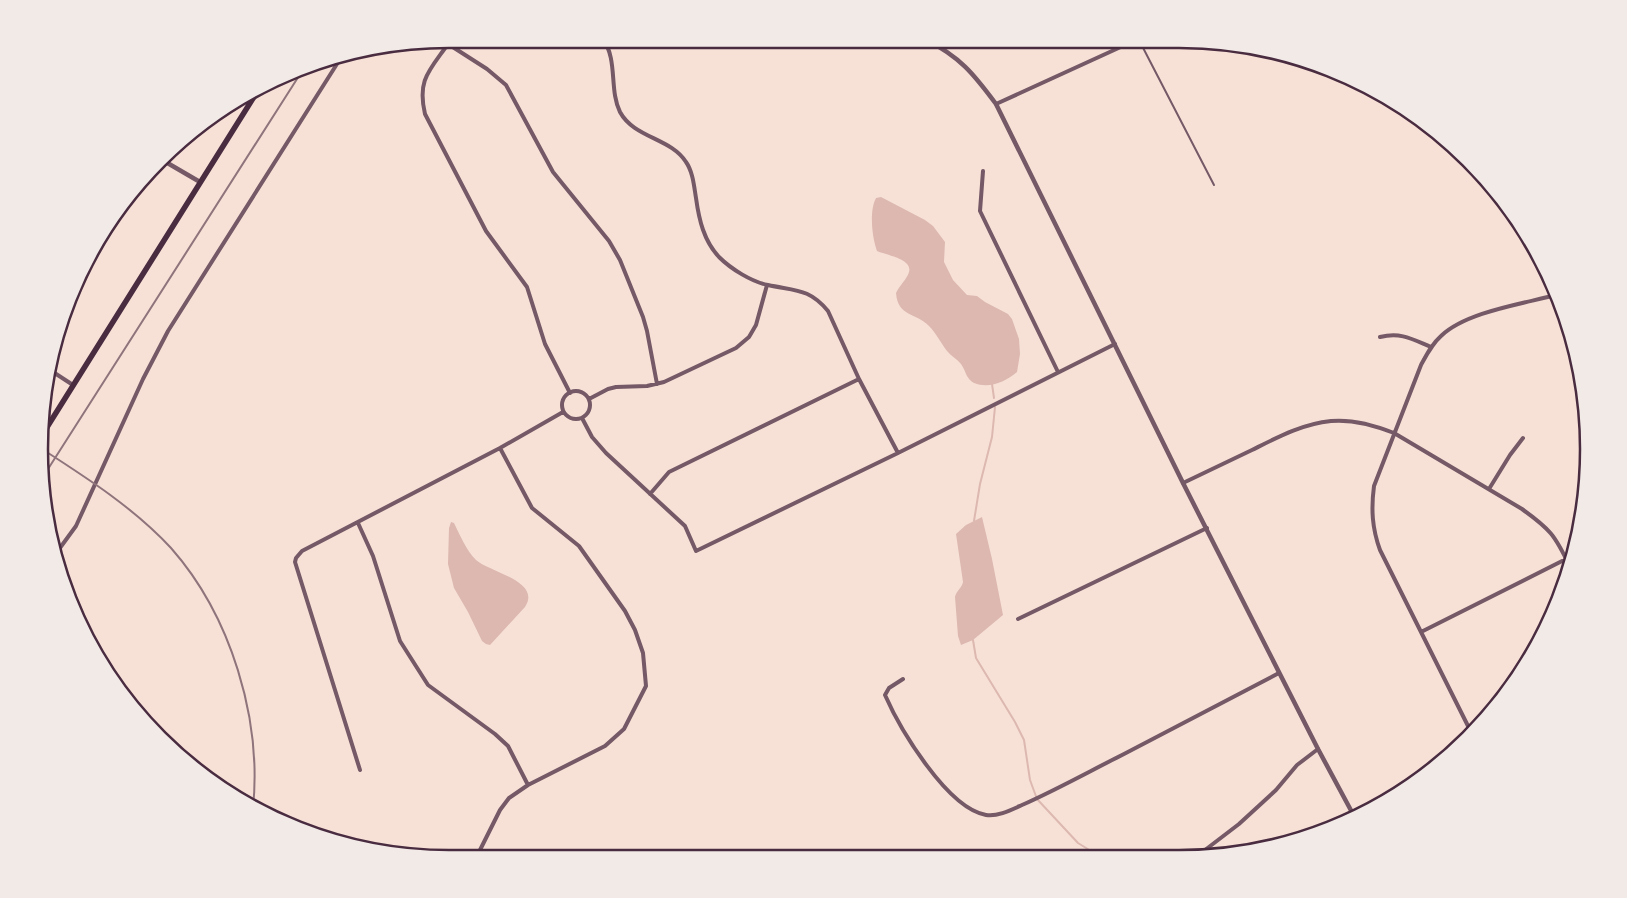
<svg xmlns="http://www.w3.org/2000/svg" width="1627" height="898" font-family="'Nunito Sans',sans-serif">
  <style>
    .water { fill: #dcb8b0 }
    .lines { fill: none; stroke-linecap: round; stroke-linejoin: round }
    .stream { stroke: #dcb8b0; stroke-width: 2 }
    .service { stroke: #755966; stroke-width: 2 }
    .minor { stroke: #755966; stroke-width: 4 }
    .tertiary { stroke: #755966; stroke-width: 4.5 }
    .primary { stroke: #4a2c40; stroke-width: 5.5 }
    .rail { stroke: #8f747c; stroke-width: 2 }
    .rim { fill: none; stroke: #4a2c40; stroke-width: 2.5 }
  </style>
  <rect width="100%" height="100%" fill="#f7e1d7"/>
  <path class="water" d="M881,197L925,220L933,226L945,242L944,262L953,280L967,295L977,296L985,302L1008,314L1012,319L1019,339L1020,354L1017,372C1005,382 989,389 974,383C966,379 966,371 961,364C957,359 951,356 947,351C941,343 936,333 929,326C915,312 898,317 896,293C899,286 907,279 909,272C913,259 886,255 877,251C872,237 869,211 876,198Z
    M982,517L992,559L1003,615L973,640L961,645L958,636L955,597C956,591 962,588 963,582L956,534L966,525Z
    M451,522L454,523C460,535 466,550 476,560C489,572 542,581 525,607L490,645L486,644L482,641L468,612L454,588L448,564L449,528Z"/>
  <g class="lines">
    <path class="stream" d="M992,384L994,398
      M974,521L980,484L992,437L995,407
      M973,640L976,658L1015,722L1024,740L1030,780L1037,799L1078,843L1099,856"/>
    <path class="service" d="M1139,40L1214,185"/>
    <path class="minor" d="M603,39C618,60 609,90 620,112C634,138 671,138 686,162C693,172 694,186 696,198C699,220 704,241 719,257C731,269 752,282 768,285C795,291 809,288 828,311L859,379L898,453
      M996,104L1136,40
      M983,171L980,211L1058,372
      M1380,337C1401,332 1412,339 1431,347
      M50,370L73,385
      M562 405a14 14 0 1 1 28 0a14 14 0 1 1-28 0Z
      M570,393L545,344L527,287L486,231L425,114C417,80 429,71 448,44L487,69L506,85L553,172L609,241L620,260L643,317L647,331L657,384
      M589,399L608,389L616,387L647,386L664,382L736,348L749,337L756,325L767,285
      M582,418L592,437L606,453L685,526L696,551L898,453L1115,344
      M1183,483C1206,472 1229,461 1252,450C1278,437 1302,424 1331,421C1353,419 1374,425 1394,433L1522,509C1550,529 1555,535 1570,567
      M1489,489L1510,455L1523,438
      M650,494L669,472L859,379
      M358,523L373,556L400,641L428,685L495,734L508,746L528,785
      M57,552L76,526L143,379L168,331L342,56
      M1018,619L1207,528
      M1421,632L1572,556
      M903,679L889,688L885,695C900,729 947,808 986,815C997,817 1011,810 1022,805C1056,790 1090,771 1124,754C1175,727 1227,700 1279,673
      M1472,734L1380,550C1372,528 1371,509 1374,486L1421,365C1427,354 1432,344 1441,336C1466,312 1522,304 1556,295
      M360,770L295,562L296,558L302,551L500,448L563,412
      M1195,856L1205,850L1239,824L1276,790L1297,765L1318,749
      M476,858L500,810L509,798L528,785L605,746L624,729L646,686L643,653L635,630L625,611L579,546L532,508L500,448"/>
    <path class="tertiary" d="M925,39C960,57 973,73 996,104L1183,483L1318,749L1354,816
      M164,161L200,182"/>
    <path class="primary" d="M44,432L257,92"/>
    <path class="rail" d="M42,449C87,478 134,508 171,548C231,616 262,719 253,808
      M41,480L304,68"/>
  </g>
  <path d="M0 0H1627V898H0ZM449 48H1179A401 401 0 0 1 1580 449V449A401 401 0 0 1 1179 850H449A401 401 0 0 1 48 449V449A401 401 0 0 1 449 48Z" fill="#f1eae7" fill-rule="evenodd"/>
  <path class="rim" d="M449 48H1179A401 401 0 0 1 1580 449V449A401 401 0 0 1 1179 850H449A401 401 0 0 1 48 449V449A401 401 0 0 1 449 48Z"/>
</svg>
